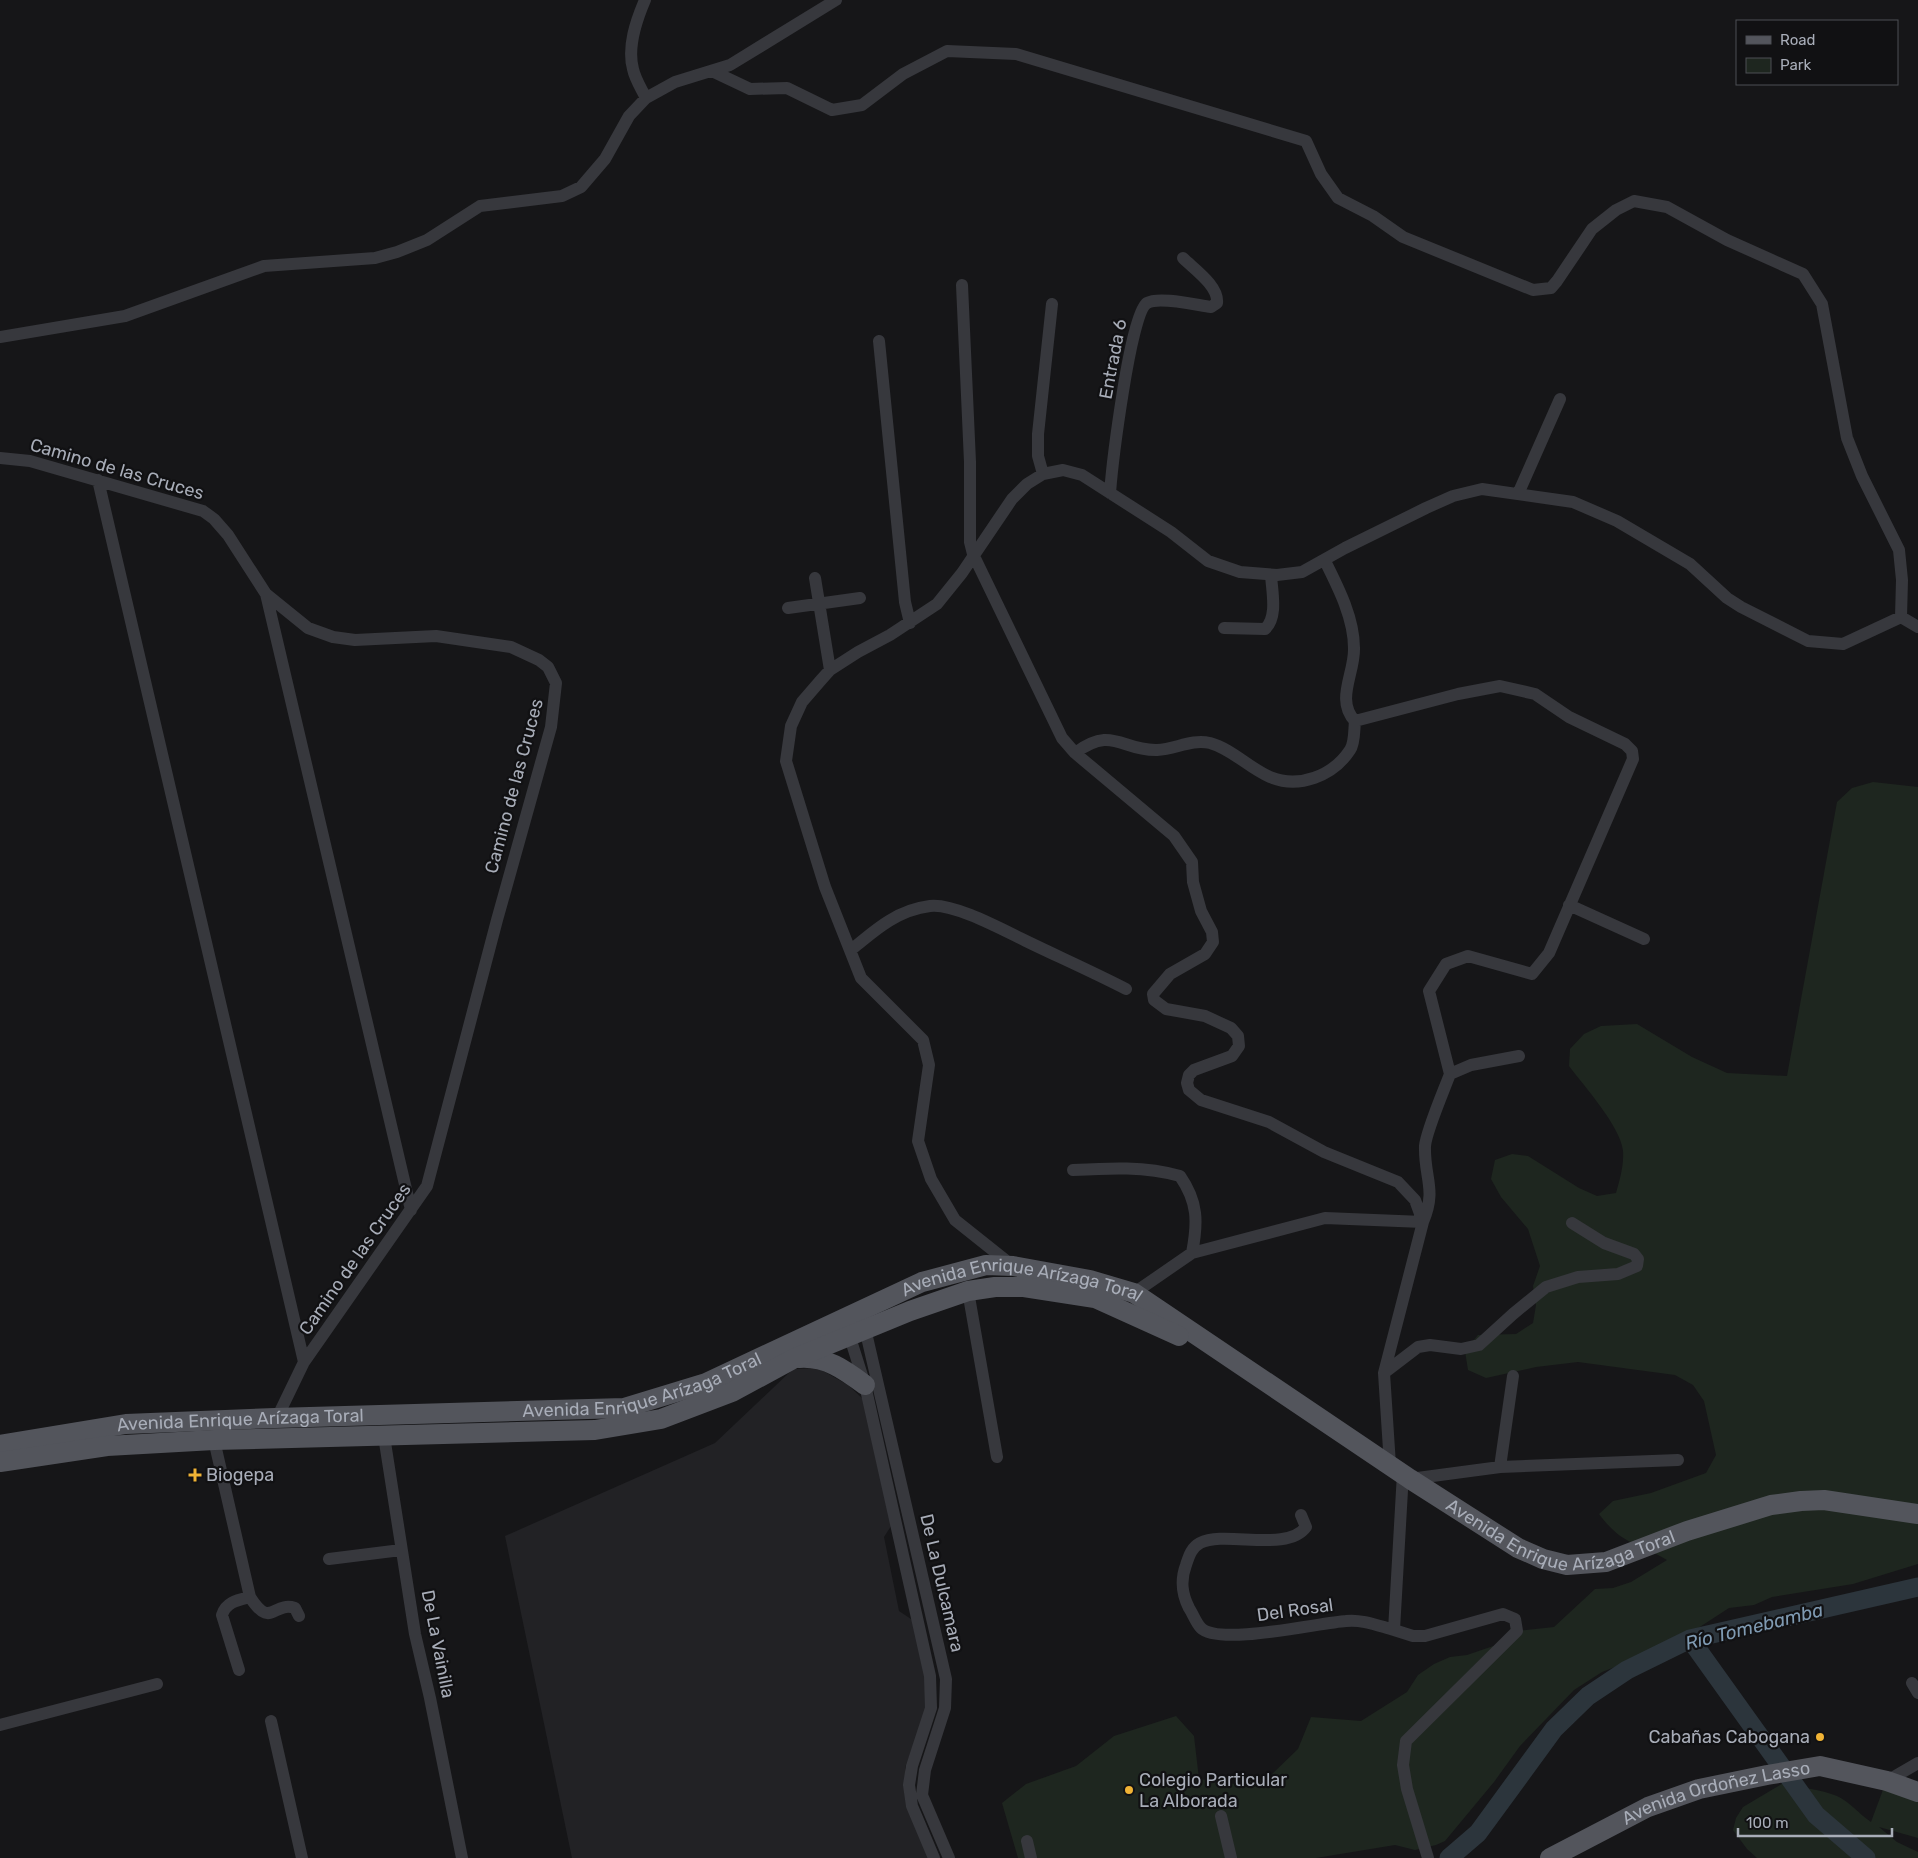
<svg xmlns="http://www.w3.org/2000/svg" width="1918" height="1858" font-family="Rubik,sans-serif">
  <style>
    .built { fill: #222225 }
    .green { fill: #1e261f }
    .lines { fill: none; stroke-linecap: round; stroke-linejoin: round }
    .river { stroke: #2c353c; stroke-width: 19 }
    .minor { stroke: #37383d; stroke-width: 12 }
    .primary { stroke: #53555c; stroke-width: 20 }
    .poi-dot { fill: #f0b335; stroke: #111113; stroke-width: 2 }
    .labels { text-anchor: middle; stroke-width: 4.5; stroke-linejoin: round; paint-order: stroke }
    .street-label { font-size: 18px; fill: #a8adb8; stroke: #111113 }
    .poi-label { font-size: 18px; fill: #a8adb8; stroke: #111113; text-anchor: start }
    .water-label { font-size: 19px; font-style: italic; fill: #7f9ab2; stroke: #111113 }
  </style>
  <rect width="100%" height="100%" fill="#161618"/>
  <path class="built" d="M818,1368L848,1385L863,1399L895,1520L884,1537L899,1611L914,1621L926,1683L928,1705L905,1768L909,1812L929,1858H572L505,1536L715,1443L793,1369Z"/>
  <path class="green" d="M1873,782L1918,787V1564L1853,1584L1772,1597L1754,1605L1729,1608L1672,1645L1602,1672L1574,1690L1520,1746L1494,1782L1445,1841L1436,1845L1415,1850L1395,1845L1316,1858H1018L1002,1803L1026,1784L1076,1766L1114,1736L1176,1716L1194,1736L1199,1779L1235,1784L1269,1777L1298,1749L1311,1717L1361,1721L1407,1692L1418,1675L1434,1664L1450,1657L1467,1655L1508,1641L1517,1631L1554,1627L1595,1589L1613,1588L1631,1582L1667,1560C1637,1542 1623,1546 1599,1514L1613,1501L1651,1493L1706,1473L1716,1455L1704,1401L1693,1385L1675,1375L1578,1362L1536,1367L1486,1378L1468,1370L1465,1351L1478,1335L1516,1334L1533,1323L1536,1305L1533,1286L1540,1266L1528,1229L1501,1197L1491,1179L1495,1160L1512,1154L1528,1156L1579,1188L1597,1196L1616,1193C1620,1179 1624,1165 1623,1151C1621,1127 1584,1086 1569,1066L1570,1049L1584,1034L1601,1026L1637,1024L1692,1057L1727,1073L1787,1076L1837,802L1852,788Z
    M1785,1782C1802,1789 1820,1789 1837,1796C1850,1802 1859,1814 1871,1822L1884,1787L1918,1797V1838L1879,1827L1897,1842L1918,1852V1858H1757L1747,1849L1733,1830L1736,1818L1743,1807Z"/>
  <g class="lines">
    <path class="river" d="M1690,1639L1816,1815L1866,1858
      M1449,1858L1478,1833L1554,1729L1588,1696L1627,1670L1690,1639L1918,1587"/>
    <path class="minor" d="M645,0C636,21 627,47 633,69C635,79 641,88 646,98
      M712,71L750,89L787,88L832,110L862,105L903,74L947,51L1016,54L1306,141L1321,174L1338,198L1373,216L1403,237L1533,290L1551,288L1557,281L1592,229L1616,210L1634,201L1667,207L1727,240L1803,274L1822,304L1847,438L1862,476L1899,550L1902,580L1901,617
      M962,285L970,462V542L973,554L1062,738L1075,753L1174,836L1192,862L1193,882L1201,911L1212,932L1213,942L1205,954L1170,974L1153,994L1154,1000L1166,1009L1205,1016L1231,1028L1238,1036L1239,1046L1232,1056L1194,1070L1189,1075L1187,1083L1189,1090L1201,1100L1269,1122L1324,1152L1398,1182L1415,1200L1423,1222L1325,1218L1192,1253L1134,1293
      M0,337L125,316L264,266L375,258L397,252L427,240L480,206L562,196L581,187L605,159L629,116L646,98L675,82L730,65L836,0
      M879,341L905,602L910,623
      M0,458L30,461L203,511L214,519L228,535L266,594L308,628L333,637L355,640L436,636L511,647L539,660L548,667L556,683L551,727L497,920L427,1186L304,1362L275,1422
      M1043,474L1038,456V434L1052,304
      M98,480L304,1362
      M1110,493C1112,467 1130,313 1147,303C1159,296 1196,305 1211,307L1217,303C1219,286 1194,269 1183,258
      M1518,494L1560,399
      M1325,561C1338,587 1354,618 1354,648C1355,673 1335,700 1355,721
      M815,578L830,670
      M266,594L411,1210
      M788,608L860,598
      M1224,628L1265,629C1278,617 1272,592 1271,575
      M1075,753C1113,725 1121,751 1157,750C1176,749 1191,739 1210,743C1232,749 1249,768 1270,777C1299,789 1333,776 1350,750C1355,743 1354,729 1355,721L1458,694L1500,686L1535,694L1569,717L1625,744L1632,751L1633,759L1549,953L1532,974L1468,956L1446,964L1429,991L1450,1074
      M1569,905L1644,939
      M851,950C875,930 897,910 930,906C954,903 1003,930 1026,941C1059,957 1093,972 1126,989
      M1073,1170C1109,1168 1145,1166 1180,1176C1198,1202 1198,1222 1192,1253
      M1014,1267L955,1220L931,1179L918,1141L929,1065L923,1040L861,978L825,887L786,761L791,726L802,702L821,680L830,670L858,652L890,635L937,604L962,573L1012,499L1027,484L1043,474L1063,470L1082,475L1171,532L1208,561L1240,572L1277,575L1302,572L1345,548L1426,508L1453,496L1482,489L1573,502L1617,521L1690,564L1727,598L1741,607L1808,641L1843,644L1901,617L1918,627
      M968,1291L997,1457
      M864,1324L946,1679L945,1708L925,1770L922,1795L949,1858
      M848,1331L865,1385L930,1676L931,1708L912,1766L909,1785L912,1806L934,1858
      M1384,1373L1418,1347L1430,1345L1461,1349L1479,1345L1513,1314L1546,1287L1578,1277L1618,1274L1637,1266L1638,1259L1634,1254L1604,1243L1572,1223
      M384,1436L415,1634L430,1698L462,1858
      M214,1440L250,1597C271,1630 273,1601 295,1608L299,1616
      M1390,1465L1384,1373L1423,1222C1437,1189 1424,1178 1425,1146C1426,1132 1444,1090 1450,1074L1471,1065L1519,1056
      M1500,1467L1513,1376
      M1403,1473L1394,1630L1413,1636H1425L1503,1614L1515,1619L1517,1631L1406,1741L1403,1765L1407,1789L1428,1858
      M1410,1479L1500,1467L1678,1460
      M1301,1515L1306,1527C1287,1553 1225,1530 1200,1543C1191,1548 1189,1556 1186,1565C1180,1581 1182,1594 1189,1608C1193,1614 1196,1623 1201,1628C1219,1646 1318,1623 1346,1621C1362,1619 1379,1626 1394,1630
      M329,1559L401,1550
      M239,1670L222,1615C226,1602 238,1600 250,1597
      M1912,1683L1918,1693
      M271,1721L302,1858
      M0,1725L157,1684
      M1887,1781L1918,1763
      M1221,1816L1231,1858
      M1027,1841L1031,1858"/>
    <g class="primary">
      <path d="M799,1358C826,1356 845,1370 865,1385"/>
      <path id="s1" d="M0,1445L126,1424L275,1418L624,1408L706,1383L922,1282L986,1265L1013,1266L1090,1280L1134,1293L1410,1479L1518,1548L1543,1559L1567,1565L1606,1562L1687,1531L1771,1505L1801,1501L1824,1500L1918,1514"/>
      <path d="M0,1462L107,1446L214,1440L595,1430L661,1419L732,1392L793,1359L910,1311L968,1291L995,1287H1024L1095,1298L1179,1336"/>
      <path id="s2" d="M1550,1858L1648,1807L1699,1789L1767,1775L1820,1766L1887,1781L1918,1792"/>
    </g>
  </g>
  <g class="poi-dot">
    <path d="M192.5 1467.5h5v5h5v5h-5v5h-5v-5h-5v-5h5z"/>
    <circle cx="1820" cy="1737" r="5"/>
    <circle cx="1129" cy="1790" r="5"/>
  </g>
  <g class="labels">
    <g class="street-label">
      <text transform="translate(1113 359) rotate(-79)" y="6">Entrada 6</text>
      <text transform="translate(117 469) rotate(16)" y="6">Camino de las Cruces</text>
      <text transform="translate(514 786) rotate(-75)" y="6">Camino de las Cruces</text>
      <text transform="translate(355 1259) rotate(-55)" y="6">Camino de las Cruces</text>
      <text dy="6" stroke="none"><textPath href="#s1" startOffset="1052">Avenida Enrique Arízaga Toral</textPath></text>
      <text dy="6" stroke="none"><textPath href="#s1" startOffset="648">Avenida Enrique Arízaga Toral</textPath></text>
      <text dy="6" stroke="none"><textPath href="#s1" startOffset="242">Avenida Enrique Arízaga Toral</textPath></text>
      <text dy="6" stroke="none"><textPath href="#s1" startOffset="1669">Avenida Enrique Arízaga Toral</textPath></text>
      <text transform="translate(942 1583) rotate(77)" y="6">De La Dulcamara</text>
      <text transform="translate(1295 1610) rotate(-8)" y="6">Del Rosal</text>
      <text transform="translate(438 1644) rotate(79)" y="6">De La Vainilla</text>
      <text dy="6" stroke="none"><textPath href="#s2" startOffset="180">Avenida Ordoñez Lasso</textPath></text>
    </g>
    <g class="poi-label">
      <text x="206" y="1481">Biogepa</text>
      <text x="1810" y="1743" text-anchor="end">Cabañas Cabogana</text>
      <text x="1139" y="1786">Colegio Particular<tspan x="1139" dy="21">La Alborada</tspan></text>
    </g>
    <g class="water-label">
      <text transform="translate(1754 1626) rotate(-14)" y="7">Río Tomebamba</text>
    </g>
  </g>
  <rect x="1736" y="20" width="162" height="65" fill="#111113" stroke="#4d4f55"/>
  <rect x="1746" y="36" width="25" height="8" fill="#53555c" stroke="#4d4f55"/>
  <text x="1780" y="45" font-size="15" fill="#a8adb8">Road</text>
  <rect x="1746" y="58" width="25" height="15" fill="#1e261f" stroke="#4d4f55"/>
  <text x="1780" y="70" font-size="15" fill="#a8adb8">Park</text>
  <path d="M1738 1828v8h154v-8" fill="none" stroke="#a8adb8" stroke-width="2.5"/>
  <text x="1746" y="1828" font-size="15" fill="#a8adb8" stroke="#111113" stroke-width="4" paint-order="stroke">100 m</text>
</svg>
